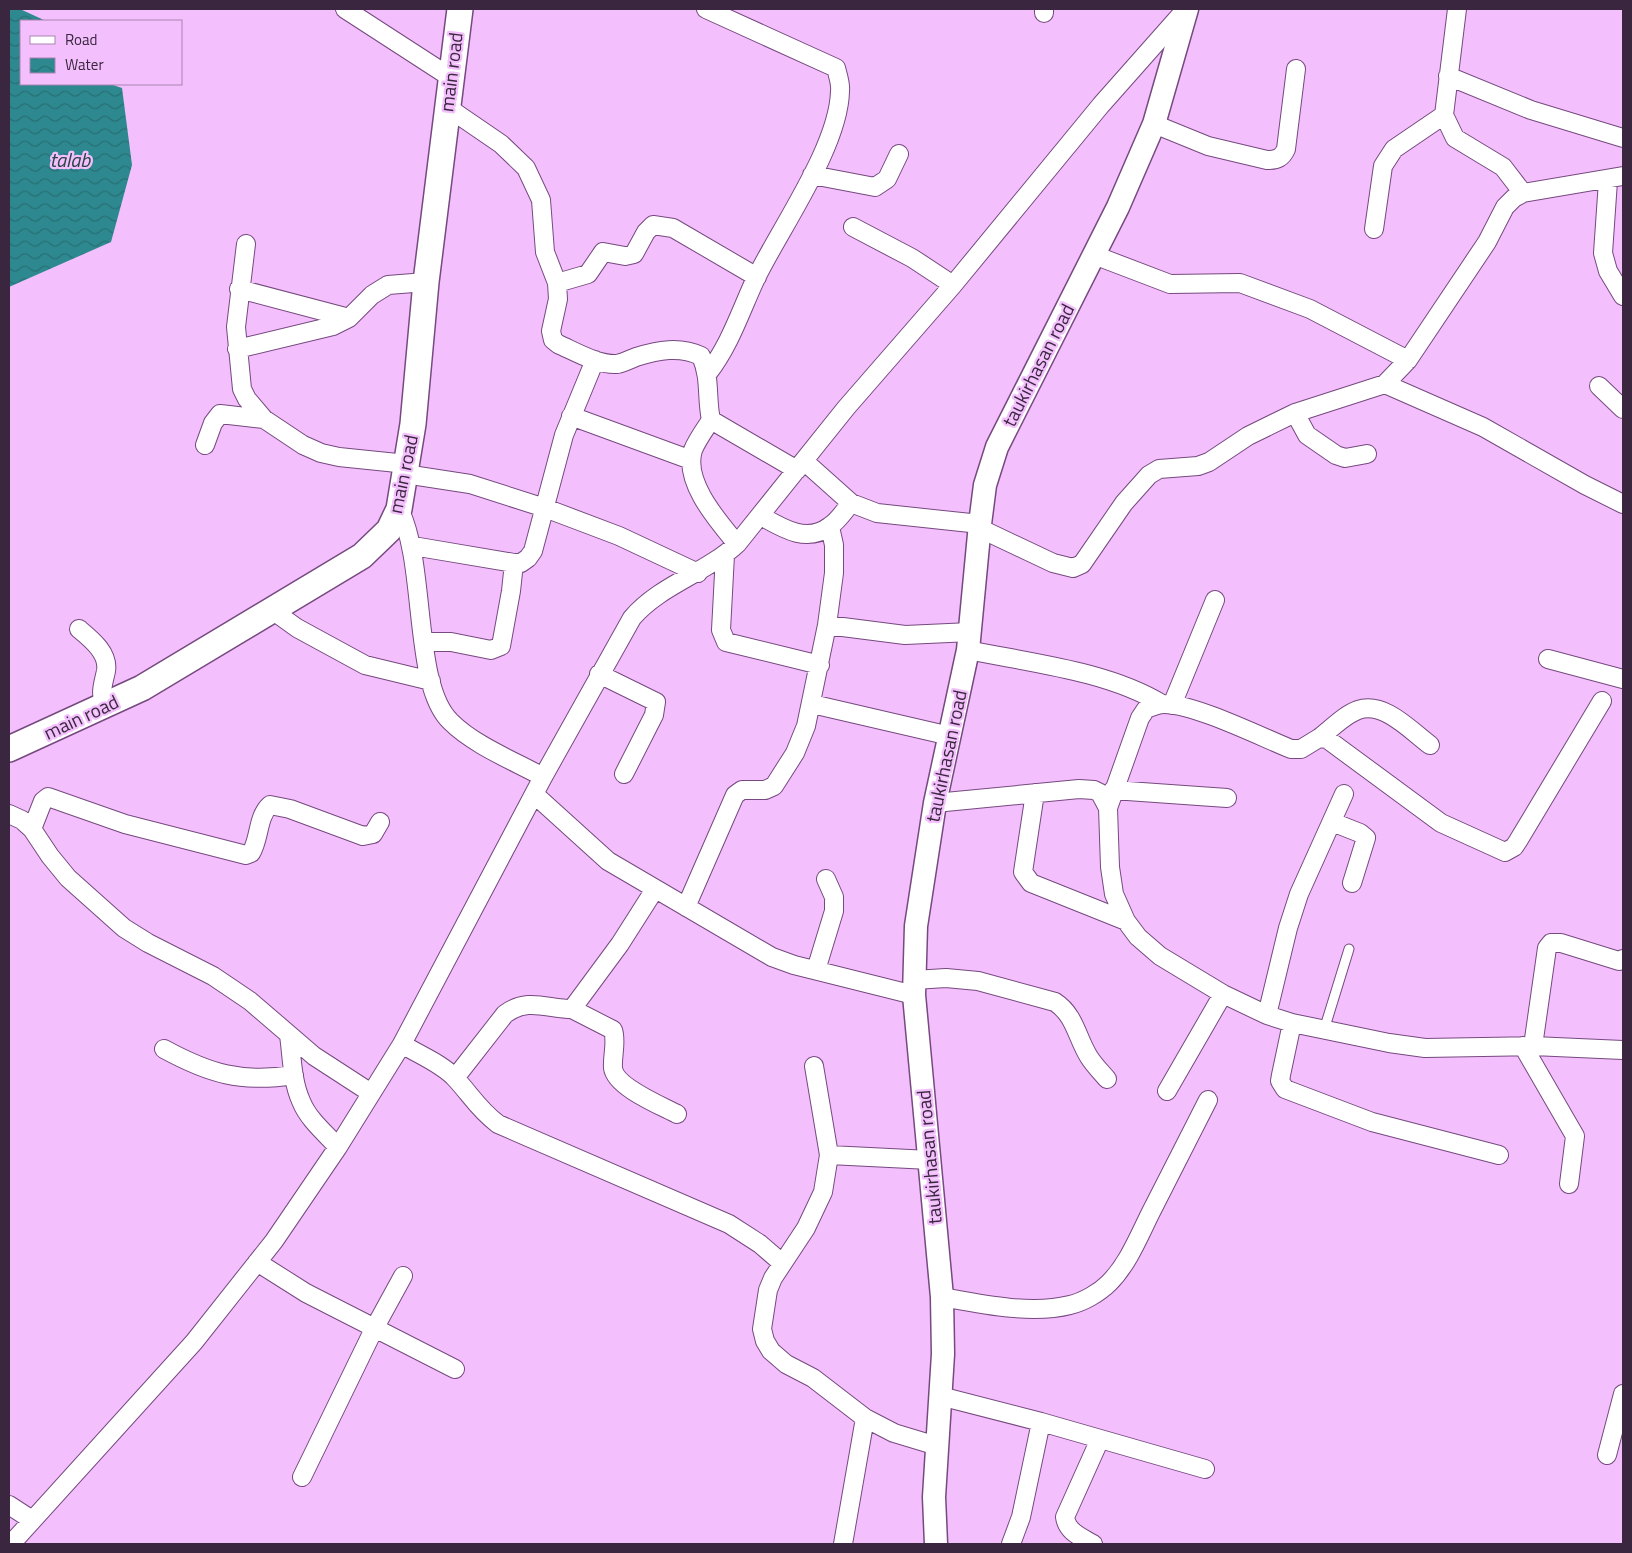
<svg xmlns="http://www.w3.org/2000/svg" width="1632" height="1553" font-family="'Titillium Web',sans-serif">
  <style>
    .water { fill: url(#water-waves) }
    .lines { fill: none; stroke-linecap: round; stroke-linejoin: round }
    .service-casing { stroke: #76497f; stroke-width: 11 }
    .minor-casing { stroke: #76497f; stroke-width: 20 }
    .tertiary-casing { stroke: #76497f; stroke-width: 25 }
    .secondary-casing { stroke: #76497f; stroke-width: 28 }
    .service { stroke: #fff; stroke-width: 9 }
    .minor { stroke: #fff; stroke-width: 18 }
    .tertiary { stroke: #fff; stroke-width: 22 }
    .secondary { stroke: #fff; stroke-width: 25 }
    .labels { text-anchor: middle; stroke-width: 4.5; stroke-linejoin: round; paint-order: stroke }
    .street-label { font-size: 19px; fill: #3a263e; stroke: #f3c0fd }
    .water-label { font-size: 20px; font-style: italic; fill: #294546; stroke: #f3c0fd }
  </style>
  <defs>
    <pattern id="water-waves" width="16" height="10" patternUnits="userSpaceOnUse" patternTransform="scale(1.25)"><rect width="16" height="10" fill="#2d898f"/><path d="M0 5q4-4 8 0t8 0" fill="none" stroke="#277076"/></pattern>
  </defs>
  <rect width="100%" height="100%" fill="#f3c0fd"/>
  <path class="water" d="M9,9H20L46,21H21V84H110L122,88L132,165L111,242L9,287Z"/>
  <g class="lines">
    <g class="service-casing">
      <path id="service" d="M1324,1030L1349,949"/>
    </g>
    <g class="minor-casing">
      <path id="minor" d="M345,9L450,77
        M706,9L836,68C838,76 841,84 840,91C839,146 781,227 756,278C741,310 730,345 708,373
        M1044,9V13
        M1457,9L1444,115L1455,138L1503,167L1523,193
        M1448,76L1531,110L1623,138
        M447,107L501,144L526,168L541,200L545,252L557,283L558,299L551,331L553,340L558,344C576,352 598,365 617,364C623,363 631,359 636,357C658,350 680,346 701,356C711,379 706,396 711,420L797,470
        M1154,124L1208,146L1267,160C1277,160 1282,158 1286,149L1296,69
        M812,175L875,187L887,179L899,154
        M1608,181L1603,253L1608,271L1623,296
        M853,227L912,258L953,285
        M1374,229L1383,166L1394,149L1444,115
        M246,244L236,327L242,389L247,399L264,419L303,445L321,453L339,457L407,464
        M1094,255L1170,284L1240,283L1310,309L1408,360
        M557,283L588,274L603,252L625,256L634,254L646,232L653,225L673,228L757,277
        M239,289L349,318
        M237,349L333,326L349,318L372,295L388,285L426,282
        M1385,384L1483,427L1585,485L1623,504
        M1599,386L1623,409
        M1295,413L1307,435L1336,455L1345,458L1367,454
        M571,416L691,460
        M711,420C705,429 697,440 693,450C683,482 718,521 737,544
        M205,445L213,423L220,414L264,419
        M804,461L851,503L877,513L980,524
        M405,474L470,484L545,508L619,536L698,573
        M399,509C427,563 412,686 451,722C474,745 514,761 543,777
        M761,516C782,528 807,544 830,526C838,521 845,510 851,503
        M979,528L1053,563L1073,568L1082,564L1124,503L1149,475L1159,469L1198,466L1209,462L1248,436L1295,413L1385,384L1408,360L1487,242L1505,207L1514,198L1523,193L1623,176
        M413,546L514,563H521L528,558L533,551L564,435L595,360
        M725,555L721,630L726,642L820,665
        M272,610L297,628L365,665L431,681
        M827,625L905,635L971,632
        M79,629C91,639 109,653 106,671C103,685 100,691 104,706
        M425,642H451L491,650L501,646L511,591L514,563
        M968,650C1031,663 1108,671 1162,704
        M1548,659L1623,679
        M599,674L656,702L654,715L624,774
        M812,704L950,736
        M1172,705L1215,600
        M1319,738C1331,729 1344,715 1358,710C1384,701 1410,730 1430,745
        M1113,790L1227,798
        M1035,793L1023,872L1031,883L1126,921
        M534,794L608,861L772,957L794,965L914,995
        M935,803L1079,789L1094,790L1100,793L1108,808L1110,867L1114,894L1126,921L1138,937L1160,956L1223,994L1267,1015L1292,1023L1389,1043L1425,1048L1533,1046L1623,1050
        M1108,808L1140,718L1146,709C1151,707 1158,704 1164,704C1195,704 1261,737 1291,749H1301L1319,738L1327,739L1441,823L1505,852L1514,847L1518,841L1602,701
        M9,814L22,820L32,829L50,856L68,878L124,928L148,943L213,976L250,1001L314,1056L371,1093
        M1332,822L1360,833L1366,838L1352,883
        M32,829L43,801L48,797L125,824L246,855L251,853C260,839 257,817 270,805L290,809L363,836L373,834L380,822
        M686,907L735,795L742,790H765L774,786L795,753L806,726L827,625L834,573V545L830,527
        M816,970L834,911V897L826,879
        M914,980L946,978L978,981L1055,1002C1075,1015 1077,1038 1089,1057C1094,1065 1101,1072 1107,1079
        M572,1009L613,1030C617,1042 612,1056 613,1068C615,1087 662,1106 677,1114
        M1267,1015L1288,928L1299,894L1344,794
        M1292,1023L1281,1075L1280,1081L1285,1089L1372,1122L1499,1155
        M289,1035C292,1057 292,1081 301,1101C308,1119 325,1133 338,1147
        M402,1044C419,1055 441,1063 455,1078C471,1095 478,1109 498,1124L729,1224L760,1244L782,1263
        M1523,1046L1575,1136L1569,1184
        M1533,1046L1547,948L1551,943H1561L1619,961L1623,959
        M164,1049C210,1074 241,1083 294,1075
        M814,1066L829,1155L823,1192L806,1228L773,1278L768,1290L762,1329L765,1341L771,1351L786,1364L813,1378L865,1418L894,1433L937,1446
        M455,1078L505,1014C528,997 547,1009 572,1009L620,944L655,889
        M1167,1091L1223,994
        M829,1155L930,1160
        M257,1262L306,1293L455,1369
        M942,1297C980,1304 1031,1315 1070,1305C1083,1302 1099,1293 1109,1283C1128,1264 1139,1236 1151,1212C1170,1175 1189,1137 1208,1100
        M940,1396L1041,1422L1205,1469
        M1607,1455L1623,1394
        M302,1477L374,1329L403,1276
        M9,1505L32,1520
        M11,1544L194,1342L274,1241L338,1147L402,1044L543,777L632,618C660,585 706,573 737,544L846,408L953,285L1101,105L1186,9
        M843,1544L865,1418
        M1011,1544L1021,1517L1041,1422
        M1093,1544C1081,1537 1067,1532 1065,1517L1100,1439"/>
    </g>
    <g class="tertiary-casing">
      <path id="tertiary" d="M936,1544L934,1497L943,1354L942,1297L914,995L916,926L935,803L968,650L980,524L985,485L997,447L1118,207L1154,124L1187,9"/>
    </g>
    <g class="secondary-casing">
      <path id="secondary" d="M9,749L142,688L362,556L389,530L399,509L413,424L426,282L460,9"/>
    </g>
    <use href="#service" class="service"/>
    <use href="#minor" class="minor"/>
    <use href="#tertiary" class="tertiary"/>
    <use href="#secondary" class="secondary"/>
  </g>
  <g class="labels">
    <g class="street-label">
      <text transform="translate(451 72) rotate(-83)" y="7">main road</text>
      <text transform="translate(1038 365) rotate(-63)" y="7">taukirhasan road</text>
      <text transform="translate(403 474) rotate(-78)" y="7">main road</text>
      <text transform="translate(81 717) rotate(-25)" y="7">main road</text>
      <text transform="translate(946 756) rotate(-78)" y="7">taukirhasan road</text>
      <text transform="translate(929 1157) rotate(-95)" y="7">taukirhasan road</text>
    </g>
    <g class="water-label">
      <text x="70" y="167">talab</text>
    </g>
  </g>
  <rect width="1632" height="1553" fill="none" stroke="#3a263e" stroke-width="20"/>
  <rect x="20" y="20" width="162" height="65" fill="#f3c0fd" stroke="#a982b1"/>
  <rect x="30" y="36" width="25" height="8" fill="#ffffff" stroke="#a982b1"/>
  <text x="65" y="45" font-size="15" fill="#3a263e">Road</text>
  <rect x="30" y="58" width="25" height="15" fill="url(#water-waves)" stroke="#a982b1"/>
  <text x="65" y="70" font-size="15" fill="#3a263e">Water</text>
</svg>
